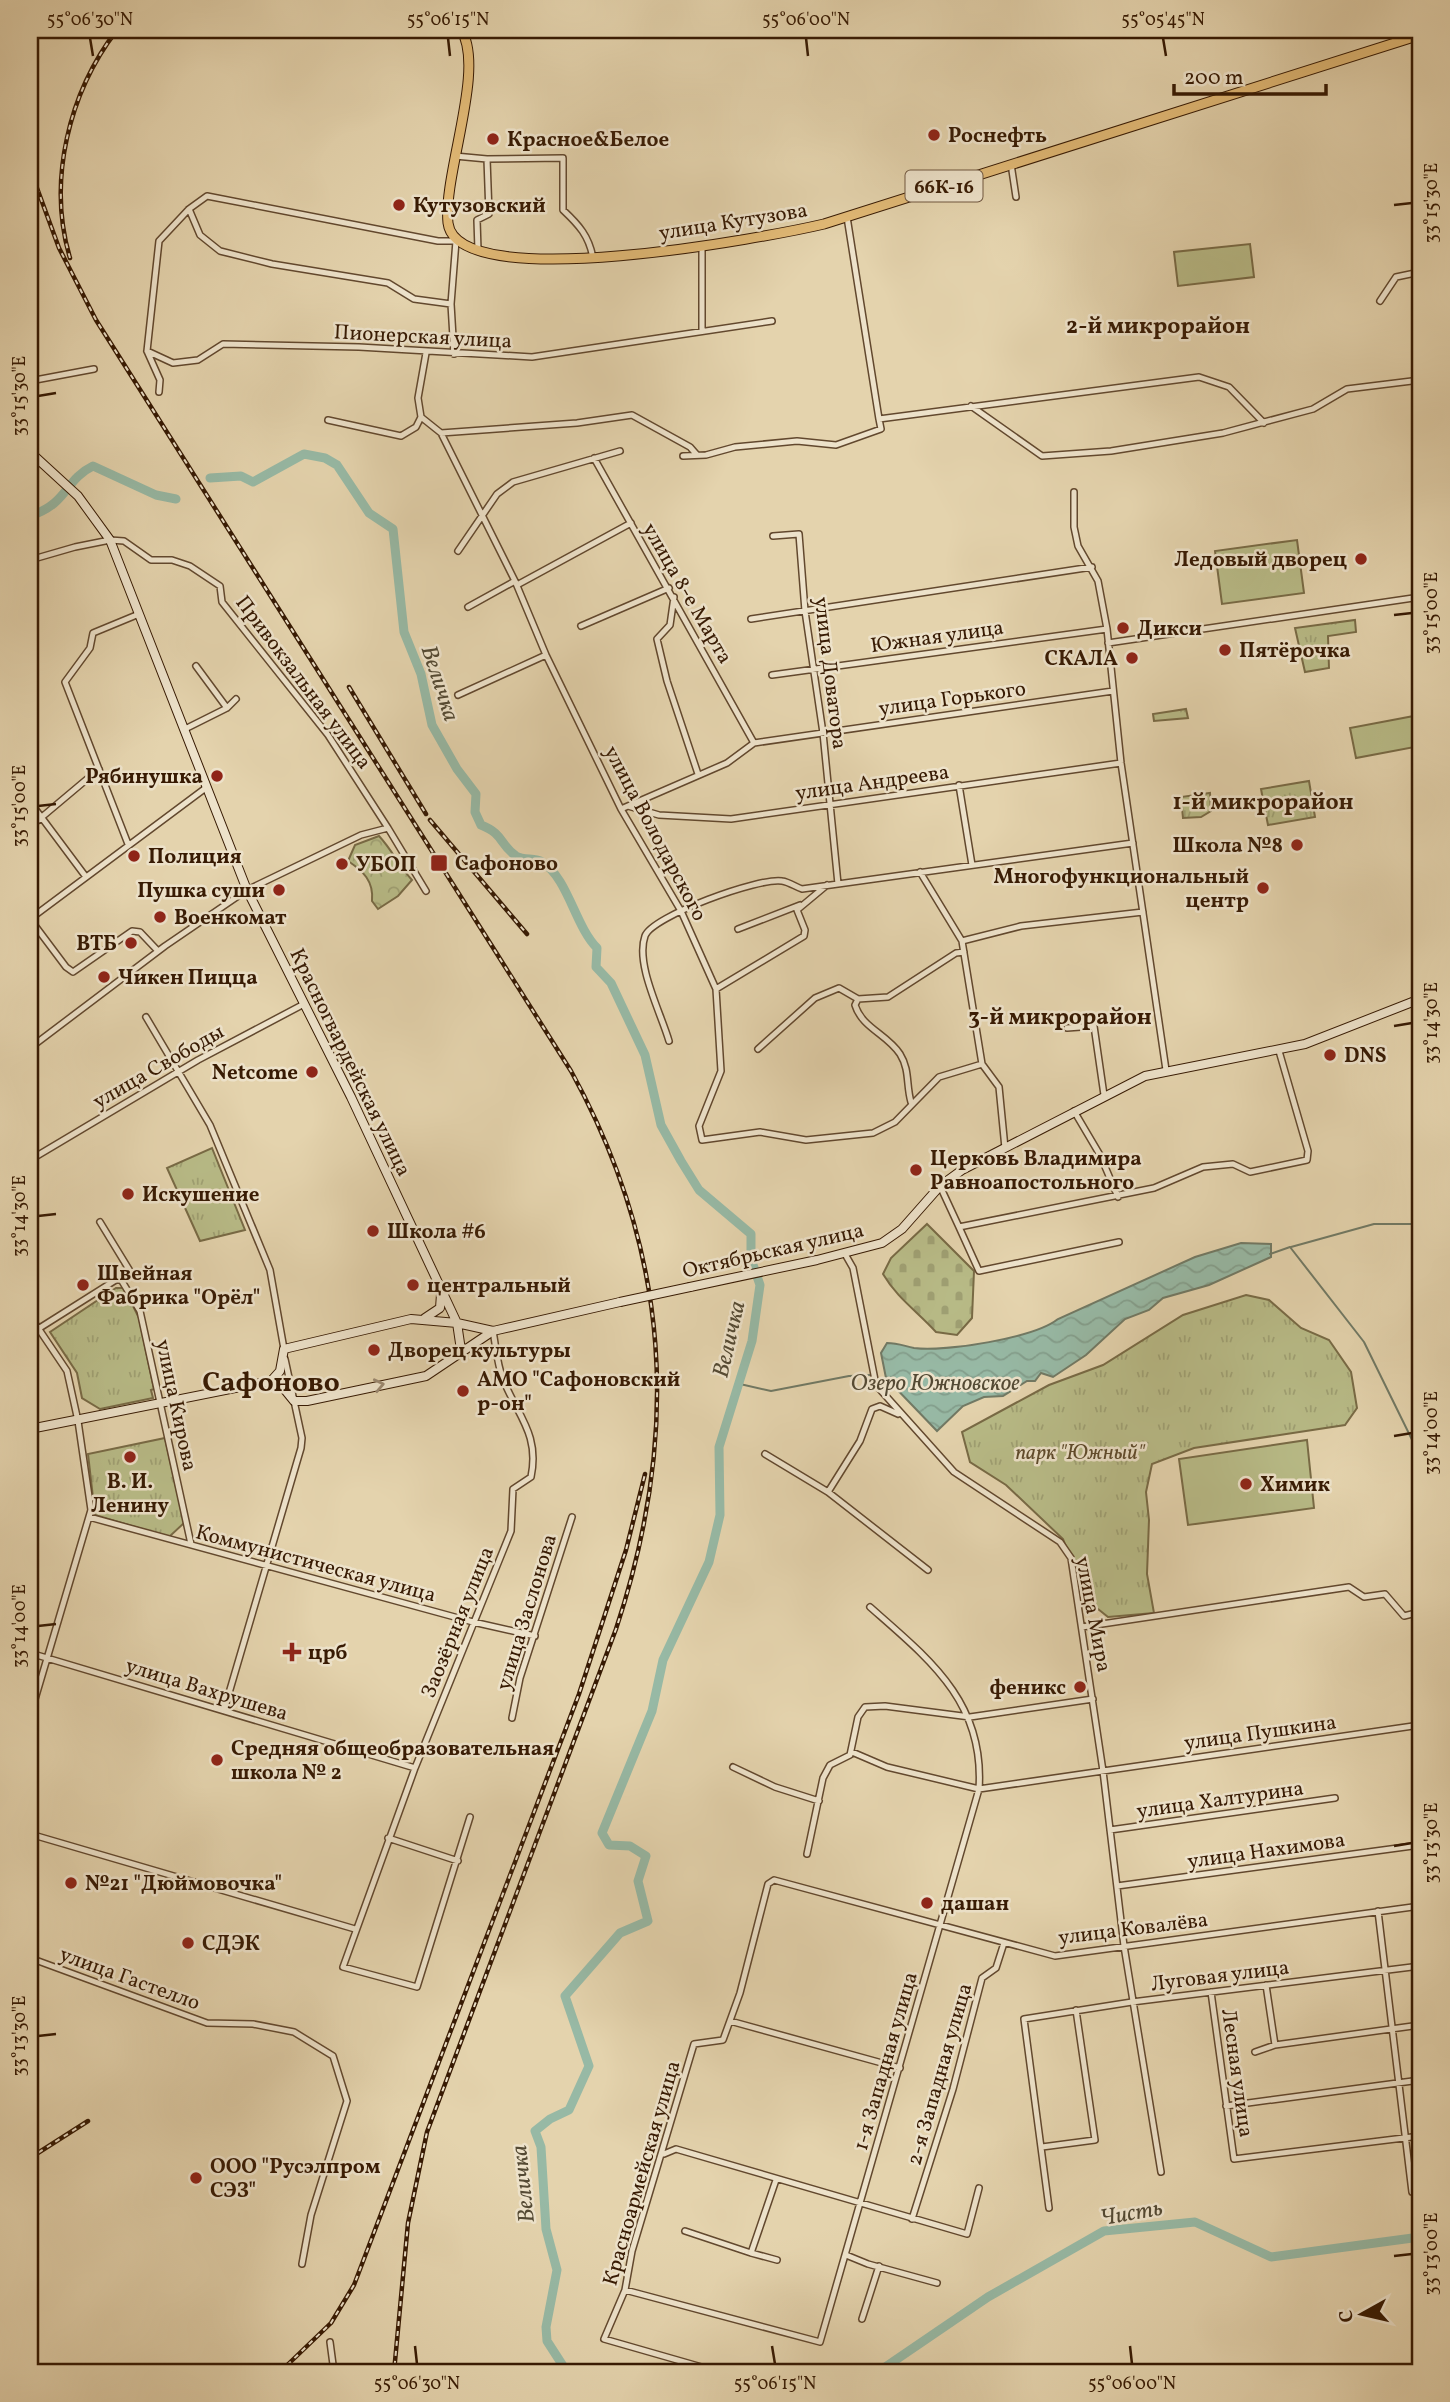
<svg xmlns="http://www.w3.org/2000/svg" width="1450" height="2402" font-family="Vollkorn,serif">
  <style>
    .forest { fill: url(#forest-crowns); stroke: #786a45; stroke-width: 2 }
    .cemetery { fill: url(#cemetery-stones); stroke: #786a45; stroke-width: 2 }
    .park { fill: url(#park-tufts); stroke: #786a45; stroke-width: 2 }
    .garden { fill: #b8bb87; stroke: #786a45; stroke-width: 2 }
    .water { fill: url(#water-waves); stroke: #717964; stroke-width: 2 }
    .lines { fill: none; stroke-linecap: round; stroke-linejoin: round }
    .stream { stroke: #717964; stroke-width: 2 }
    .river { stroke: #97b9a5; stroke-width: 9 }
    .street-casing { stroke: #62482e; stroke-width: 8 }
    .secondary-casing { stroke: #371a03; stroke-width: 10 }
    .primary-casing { stroke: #371a03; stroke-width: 11 }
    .street { stroke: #ede2ca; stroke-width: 5 }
    .secondary { stroke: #ede2ca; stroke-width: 8 }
    .primary { stroke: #e2ba76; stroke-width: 9 }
    .rail-casing { stroke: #371a03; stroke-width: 4.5 }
    .rail { stroke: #ede2ca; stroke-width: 2; stroke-dasharray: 5; stroke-linecap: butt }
    .secondary-bridge-casing { stroke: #371a03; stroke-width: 10; stroke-linecap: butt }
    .secondary-bridge { stroke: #ede2ca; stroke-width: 8 }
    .oneway { stroke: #9b8870 }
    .ticks { fill: none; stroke: #371a03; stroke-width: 2.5 }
    .poi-dot { fill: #8f2418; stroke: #ede2ca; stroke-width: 2.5 }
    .labels { text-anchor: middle; stroke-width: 5; stroke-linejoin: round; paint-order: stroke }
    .shield { fill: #ede2ca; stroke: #6e563f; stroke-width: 2 }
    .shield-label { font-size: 19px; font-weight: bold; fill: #371a03 }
    .poi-label { font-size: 21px; font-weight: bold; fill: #371a03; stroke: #ede2ca; text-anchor: start }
    .street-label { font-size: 21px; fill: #371a03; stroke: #ede2ca }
    .park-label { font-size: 21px; font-style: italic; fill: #5e4a2b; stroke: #ede2ca }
    .neighbourhood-label { font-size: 23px; font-weight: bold; fill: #371a03; stroke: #ede2ca }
    .water-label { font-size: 23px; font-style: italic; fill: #544a34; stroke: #ede2ca }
    .district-label { font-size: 28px; font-weight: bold; fill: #371a03; stroke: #ede2ca }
    .neatline { fill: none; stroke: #371a03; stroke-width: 2.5 }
    .ticks-label { font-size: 18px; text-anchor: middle; fill: #371a03 }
  </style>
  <defs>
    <pattern id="forest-crowns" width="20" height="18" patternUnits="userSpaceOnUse" patternTransform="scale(1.75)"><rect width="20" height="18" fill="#b8bb87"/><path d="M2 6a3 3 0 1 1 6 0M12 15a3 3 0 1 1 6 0" fill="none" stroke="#9fa073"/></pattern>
    <pattern id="cemetery-stones" width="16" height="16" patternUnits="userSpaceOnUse" patternTransform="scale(1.75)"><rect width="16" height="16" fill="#b8bb87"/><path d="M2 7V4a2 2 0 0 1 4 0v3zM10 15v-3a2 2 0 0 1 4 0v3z" fill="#9fa073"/></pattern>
    <pattern id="park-tufts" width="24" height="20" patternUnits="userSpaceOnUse" patternTransform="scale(1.75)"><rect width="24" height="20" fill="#b8bb87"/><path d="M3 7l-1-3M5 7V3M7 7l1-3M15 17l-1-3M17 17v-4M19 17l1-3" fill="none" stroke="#9fa073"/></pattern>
    <pattern id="water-waves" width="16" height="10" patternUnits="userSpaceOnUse" patternTransform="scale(1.75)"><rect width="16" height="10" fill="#97b9a5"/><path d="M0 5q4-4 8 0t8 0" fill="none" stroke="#839e8c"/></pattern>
  </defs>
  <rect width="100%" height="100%" fill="#e4d3ad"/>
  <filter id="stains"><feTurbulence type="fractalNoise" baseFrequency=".00286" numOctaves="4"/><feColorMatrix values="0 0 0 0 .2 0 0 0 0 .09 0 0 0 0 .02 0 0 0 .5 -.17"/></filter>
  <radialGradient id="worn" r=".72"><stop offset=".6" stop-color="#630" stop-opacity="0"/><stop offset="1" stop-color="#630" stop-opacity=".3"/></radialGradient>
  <path class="forest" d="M379,836C393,851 398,865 412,880L398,896L378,909L372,901C374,881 363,871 348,861L355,845Z"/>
  <path class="cemetery" d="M927,1224L974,1271L972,1318L957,1335L936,1332C918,1312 897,1298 883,1274L891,1258Z"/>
  <path class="park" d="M1355,620L1356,632L1328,636L1329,668L1305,672L1295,628Z
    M1186,709L1188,718L1154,721L1153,714Z
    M1309,781L1315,817L1268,825L1261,789Z
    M1210,793L1211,811L1201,817L1183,818L1181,797Z
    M212,1148L245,1230L200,1241L167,1168Z
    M116,1288H124L139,1318L154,1389L151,1390L153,1398L100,1409L82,1398L77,1373L50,1332Z
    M1246,1295L1269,1300L1301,1328L1329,1340L1351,1372L1357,1408L1345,1425L1194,1448L1152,1464L1146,1492L1149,1520L1147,1574L1154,1613L1108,1617L1088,1601L1063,1539L1006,1485L970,1462L962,1432L1049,1385L1103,1365L1183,1315Z
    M165,1438L184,1523L169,1537L95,1515L88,1454Z"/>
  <path class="garden" d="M1250,244L1254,277L1178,286L1174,252Z
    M1297,540L1304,593L1222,604L1215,551Z
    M1419,715L1420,746L1356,758L1350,728Z
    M1307,1440L1314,1508L1188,1525L1179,1459Z"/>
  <path class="water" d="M1241,1243L1271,1244V1257L1209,1285L1163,1298L1149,1310L1125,1319L1086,1355L1053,1377L1041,1373L1035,1381H1027L1003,1396L984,1397L963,1406L937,1431L886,1378L881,1353L887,1343C898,1343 904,1346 914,1348C946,1352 1034,1338 1058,1319L1195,1257Z"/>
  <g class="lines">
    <path class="stream" d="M1291,1247L1374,1224H1420
      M1270,1254L1290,1247L1364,1342L1420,1456
      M740,1384L771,1391L849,1376L871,1375"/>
    <path class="river" d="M210,478L241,476L253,482L304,454L325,458L337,465L369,513L393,529L404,632L421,674L432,725L457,769L476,794L475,812L481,825C504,834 499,844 516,856C524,861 535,857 542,862C568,878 575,926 597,948L596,967L611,983L645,1055L661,1125L681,1161L699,1190L751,1234V1259L760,1285L752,1341L719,1447L720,1515L709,1562L663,1660L652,1711L602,1833L609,1845L630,1846L646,1856L638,1881L648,1921L620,1933L565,1996L589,2066L569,2110L550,2119L535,2131L541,2147L546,2229L557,2270L546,2327L547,2341L567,2372
      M30,516C69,503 64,480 93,466L156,495L176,499
      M878,2372L988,2297L1104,2231L1195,2222L1271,2257L1420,2237"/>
    <g class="street-casing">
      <path id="street" d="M455,156L487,159L489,214L477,220L478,250
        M487,159L563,158V210C579,225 589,236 593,258
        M1011,164L1016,197
        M189,209L200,235L220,251L272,264L388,283L414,299L451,304
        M847,217L879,419L1199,377L1229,387L1264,423
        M1380,301L1396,277L1420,272
        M702,331V246
        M147,351L173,363L198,360L223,344L359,347L532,357L772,321
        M30,381L94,369
        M159,392L160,380L147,351L159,241L189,209L207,196L438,241H456L451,304L454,354
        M971,406L1042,456L1111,451L1223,433L1313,409L1347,389L1420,380
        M421,417L441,433L515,581L546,655L621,809L681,911L716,989L721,1071L699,1126L702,1140L760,1132L806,1140L873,1133L895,1122L939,1077L982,1064
        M328,420L401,436L416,427L421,417L418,398L426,353
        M441,433L577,423L632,415L690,447L697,455
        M683,456L706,455L735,447L797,441L836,445L881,429L879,419
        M594,458L754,743
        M1074,492V527L1078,546L1098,581L1107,629L1121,763L1166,1070
        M773,536L799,534L805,611L823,733L838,884
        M458,551L497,494L513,482L620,451
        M30,560L75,547L110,540L124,541L151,560H172L190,566L220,586L222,602L328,735L388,828
        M517,585L631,523
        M674,597L670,625L657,639L667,681L698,774
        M468,607L515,581
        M751,619L1092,567
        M581,626L669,588
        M1108,643L1420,597
        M196,666L227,708
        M772,675L1107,629
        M458,695L546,655
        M185,729L227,708L236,699
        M959,785L972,865
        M30,802L86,877
        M628,806L659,815L731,819L1121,763
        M621,809L727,763L754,743L1113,691
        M30,827L99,769
        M128,844L65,682L90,648L93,633L139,614
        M920,872L962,941L982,1064L999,1087L1005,1148
        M30,919L207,787
        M30,919L66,967L73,972L132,931L140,932L158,951
        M738,929L800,905
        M962,941L1021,926L1143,912
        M716,989L804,936L805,930L797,910L827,885
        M858,999L855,1005C862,1028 887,1034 900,1054C910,1070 906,1085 911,1102
        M146,1017L210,1125L270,1270L284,1349
        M1067,1028L1094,1026L1104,1095
        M669,1041C661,1013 635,964 645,936C652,916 760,877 782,881C789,882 796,887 802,889L1133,843
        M30,1048L165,946L247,890L361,835L388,828L426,891
        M758,1049L815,998L839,988L858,999L888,997L956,953L964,952
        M1074,1111L1100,1155L1118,1197
        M30,1160L198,1060L304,1004
        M940,1186L959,1227L1154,1188L1203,1167L1233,1164L1250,1172L1307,1160L1308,1151L1279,1051
        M959,1227L979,1271L1119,1242
        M845,1254L853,1268L876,1385L954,1472L1060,1542L1071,1558L1103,1771L1124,1946L1161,2172
        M120,1278L140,1311L191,1544
        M30,1316L67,1371L78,1421L91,1510L30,1716
        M38,1329L130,1271L100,1222
        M765,1454L828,1492L928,1570
        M828,1492L860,1441L872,1409L880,1406L898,1414
        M89,1517L473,1622L535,1636
        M1082,1627L1349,1587L1364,1597L1385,1594L1404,1616L1420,1612
        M30,1653L415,1768
        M224,1710L301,1448L302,1438L285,1359
        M512,1718L520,1678L572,1517
        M852,1752L887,1767L979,1789L1420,1725
        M733,1767L775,1787L819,1801
        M470,1817L417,1987L343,1967L415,1768L511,1531L513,1489L531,1477C540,1434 517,1415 503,1379C497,1364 496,1347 493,1331
        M1110,1830L1335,1798
        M30,1834L355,1929
        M388,1838L458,1861
        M807,1854L823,1778L830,1765L850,1755L858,1717L865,1707L885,1706L970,1717L1093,1699
        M1117,1886L1420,1845
        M1378,1911L1412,2192L1420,2191
        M30,1958L207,2023L253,2024L294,2032L333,2056L347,2101L311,2215L302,2264
        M1266,1985L1275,2045
        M1211,1992L1234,2159L1420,2136
        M730,2021L900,2068
        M1255,2052L1275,2045L1420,2025
        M1226,2106L1420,2080
        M1042,2147L1095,2140L1076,2010
        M664,2154L676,2149L967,2234L979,2188
        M30,2171L35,2181L30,2209
        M1049,2208L1024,2019L1132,2002L1420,1966
        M912,2219L953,2089L982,1978L996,1968L1004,1943
        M685,2231L751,2253L776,2180
        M751,2253L777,2260
        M846,2255L868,2264L937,2283
        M625,2290L820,2342L979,1789C985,1702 929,1659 870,1607
        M862,2319L879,2266
        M330,2342L334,2372
        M719,2372L604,2339L625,2290L632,2251L694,2044L723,2040L740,1993L768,1884L774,1880L1055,1956L1420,1906"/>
    </g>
    <g class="secondary-casing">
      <path id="secondary" d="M30,452L78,496L110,540L247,890L351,1097L457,1323L461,1350
        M690,1287L817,1260L882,1243L902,1229L940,1186L962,1170L1145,1076L1305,1044L1420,999
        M425,1318L440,1308L441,1294
        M271,1381L281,1385L294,1401H307L426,1376L493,1331L620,1302
        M271,1381L280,1371L284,1349L411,1319L457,1323L493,1331
        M30,1429L271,1381"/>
    </g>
    <g class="primary-casing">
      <path id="primary" d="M461,30C486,68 443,174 448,223C457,297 773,236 824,224L1420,35"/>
    </g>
    <use href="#street" class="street"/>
    <use href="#secondary" class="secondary"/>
    <use href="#primary" class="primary"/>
    <g class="rail-casing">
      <path id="rail" d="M30,169L59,248L96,320L571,1071C671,1253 681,1433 616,1629L427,2132L408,2223L394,2372
        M70,258C47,181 69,92 117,30
        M349,687L426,814
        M430,820L527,934
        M30,2158L88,2121
        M280,2372L331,2323L354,2285L579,1694L626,1550L645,1474"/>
    </g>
    <use href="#rail" class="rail"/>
    <g class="secondary-bridge-casing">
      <path id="secondary-bridge" d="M620,1302L690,1287"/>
    </g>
    <use href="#secondary-bridge" class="secondary-bridge"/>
  </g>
  <defs><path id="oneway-chevron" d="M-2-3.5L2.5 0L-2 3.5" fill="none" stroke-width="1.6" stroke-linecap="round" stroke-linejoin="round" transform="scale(1.75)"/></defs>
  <use class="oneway" href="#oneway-chevron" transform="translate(379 1385) rotate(-12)"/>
  <path class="ticks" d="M90,38L93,56M448,38L450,56M806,38L808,56M1163,38L1166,56M1394,205L1412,203M38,396L56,393M1394,615L1412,613M38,806L56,804M1394,1026L1412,1023M38,1216L56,1214M1394,1436L1412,1433M38,1626L56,1624M1394,1846L1412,1843M38,2036L56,2034M1394,2256L1412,2254M415,2346L417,2364M772,2346L775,2364M1130,2346L1132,2364"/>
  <g class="poi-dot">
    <circle cx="934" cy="135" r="7"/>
    <circle cx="493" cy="139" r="7"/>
    <circle cx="399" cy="205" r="7"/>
    <circle cx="1361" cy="559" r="7"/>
    <circle cx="1123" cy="628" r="7"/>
    <circle cx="1225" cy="650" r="7"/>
    <circle cx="1132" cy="658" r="7"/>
    <circle cx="217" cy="776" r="7"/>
    <circle cx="1297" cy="845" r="7"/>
    <circle cx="134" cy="856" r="7"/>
    <rect x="430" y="854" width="18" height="18" rx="3.5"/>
    <circle cx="342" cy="864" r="7"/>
    <circle cx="1263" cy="888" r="7"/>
    <circle cx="279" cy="890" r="7"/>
    <circle cx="160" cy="917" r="7"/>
    <circle cx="131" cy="943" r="7"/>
    <circle cx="104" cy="977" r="7"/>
    <circle cx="1330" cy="1055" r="7"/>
    <circle cx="312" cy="1072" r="7"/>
    <circle cx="916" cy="1170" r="7"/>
    <circle cx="128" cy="1194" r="7"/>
    <circle cx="373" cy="1231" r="7"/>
    <circle cx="83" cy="1285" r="7"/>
    <circle cx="413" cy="1285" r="7"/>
    <circle cx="374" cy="1350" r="7"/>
    <circle cx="463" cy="1391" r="7"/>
    <circle cx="130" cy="1457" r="7"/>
    <circle cx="1246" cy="1484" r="7"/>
    <path d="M288.5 1641.5h7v7h7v7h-7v7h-7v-7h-7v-7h7z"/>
    <circle cx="1080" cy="1687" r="7"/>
    <circle cx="217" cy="1760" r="7"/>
    <circle cx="71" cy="1883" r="7"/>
    <circle cx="927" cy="1903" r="7"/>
    <circle cx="188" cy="1943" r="7"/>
    <circle cx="196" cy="2178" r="7"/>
  </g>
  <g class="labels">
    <rect class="shield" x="905.5" y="170.5" width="77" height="31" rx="5"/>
    <g class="shield-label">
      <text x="944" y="193">66К-16</text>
    </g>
    <g class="poi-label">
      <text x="948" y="142">Роснефть</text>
      <text x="507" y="146">Красное&amp;Белое</text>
      <text x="413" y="212">Кутузовский</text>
      <text x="1347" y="566" text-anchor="end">Ледовый дворец</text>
      <text x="1137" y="635">Дикси</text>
      <text x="1239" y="657">Пятёрочка</text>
      <text x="1118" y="665" text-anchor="end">СКАЛА</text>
      <text x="203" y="783" text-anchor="end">Рябинушка</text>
      <text x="1283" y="852" text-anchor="end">Школа №8</text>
      <text x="148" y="863">Полиция</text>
      <text x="455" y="870">Сафоново</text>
      <text x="356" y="871">УБОП</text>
      <text x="1249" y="883" text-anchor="end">Многофункциональный<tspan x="1249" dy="24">центр</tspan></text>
      <text x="265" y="897" text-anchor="end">Пушка суши</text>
      <text x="174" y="924">Военкомат</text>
      <text x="117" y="950" text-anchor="end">ВТБ</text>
      <text x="118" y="984">Чикен Пицца</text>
      <text x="1344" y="1062">DNS</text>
      <text x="298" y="1079" text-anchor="end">Netcome</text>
      <text x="930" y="1165">Церковь Владимира<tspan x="930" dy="24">Равноапостольного</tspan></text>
      <text x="142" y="1201">Искушение</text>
      <text x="387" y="1238">Школа #6</text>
      <text x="97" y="1280">Швейная<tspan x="97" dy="24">Фабрика "Орёл"</tspan></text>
      <text x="427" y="1292">центральный</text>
      <text x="388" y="1357">Дворец культуры</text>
      <text x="477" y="1386">АМО "Сафоновский<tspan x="477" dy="24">р-он"</tspan></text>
      <text x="130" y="1488" text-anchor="middle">В. И.<tspan x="130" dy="24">Ленину</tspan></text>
      <text x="1260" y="1491">Химик</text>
      <text x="308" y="1659">црб</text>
      <text x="1066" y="1694" text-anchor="end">феникс</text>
      <text x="231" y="1755">Средняя общеобразовательная<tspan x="231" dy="24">школа № 2</tspan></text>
      <text x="85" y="1890">№21 "Дюймовочка"</text>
      <text x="941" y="1910">дашан</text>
      <text x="202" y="1950">СДЭК</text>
      <text x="210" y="2173">ООО "Русэлпром<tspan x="210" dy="24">СЭЗ"</tspan></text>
    </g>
    <g class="street-label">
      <text transform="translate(733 221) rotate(-9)" y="7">улица Кутузова</text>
      <text transform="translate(423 336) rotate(3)" y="7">Пионерская улица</text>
      <text transform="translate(688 593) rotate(60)" y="7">улица 8-е Марта</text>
      <text transform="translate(937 636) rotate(-8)" y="7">Южная улица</text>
      <text transform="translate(831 673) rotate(83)" y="7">улица Доватора</text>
      <text transform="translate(304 682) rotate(53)" y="7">Привокзальная улица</text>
      <text transform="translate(952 698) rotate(-8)" y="7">улица Горького</text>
      <text transform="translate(872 782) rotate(-8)" y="7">улица Андреева</text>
      <text transform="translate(656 833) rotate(62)" y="7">улица Володарского</text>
      <text transform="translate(351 1062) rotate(64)" y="7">Красногвардейская улица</text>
      <text transform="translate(158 1066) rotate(-30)" y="7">улица Свободы</text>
      <text transform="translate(773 1250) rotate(-13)" y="7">Октябрьская улица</text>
      <text transform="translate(177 1405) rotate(78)" y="7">улица Кирова</text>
      <text transform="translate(316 1563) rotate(15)" y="7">Коммунистическая улица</text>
      <text transform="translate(526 1612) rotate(-73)" y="7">улица Заслонова</text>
      <text transform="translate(1094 1614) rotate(79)" y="7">улица Мира</text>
      <text transform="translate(457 1622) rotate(-68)" y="7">Заозёрная улица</text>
      <text transform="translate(207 1689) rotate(17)" y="7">улица Вахрушева</text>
      <text transform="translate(1260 1732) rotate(-8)" y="7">улица Пушкина</text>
      <text transform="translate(1220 1799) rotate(-8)" y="7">улица Халтурина</text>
      <text transform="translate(1266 1850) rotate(-8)" y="7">улица Нахимова</text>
      <text transform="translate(1133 1928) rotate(-7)" y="7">улица Ковалёва</text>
      <text transform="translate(1220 1975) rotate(-7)" y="7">Луговая улица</text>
      <text transform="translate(130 1978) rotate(20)" y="7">улица Гастелло</text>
      <text transform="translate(885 2061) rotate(-74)" y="7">1-я Западная улица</text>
      <text transform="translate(1238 2073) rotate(82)" y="7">Лесная улица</text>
      <text transform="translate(939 2074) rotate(-74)" y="7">2-я Западная улица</text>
      <text transform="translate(641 2173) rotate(-74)" y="7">Красноармейская улица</text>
    </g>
    <g class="park-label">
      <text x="1080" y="1459">парк "Южный"</text>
    </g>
    <g class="neighbourhood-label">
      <text x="1158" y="333">2-й микрорайон</text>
      <text x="1263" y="809">1-й микрорайон</text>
      <text x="1060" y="1024">3-й микрорайон</text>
    </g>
    <g class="water-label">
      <text transform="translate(441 683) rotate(72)" y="8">Величка</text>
      <text transform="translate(728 1339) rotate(-77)" y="8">Величка</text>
      <text x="935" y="1390">Озеро Южновское</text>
      <text transform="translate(522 2184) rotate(-96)" y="8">Величка</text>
      <text transform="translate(1131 2212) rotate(-10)" y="8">Чисть</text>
    </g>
    <g class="district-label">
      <text x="271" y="1391">Сафоново</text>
    </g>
  </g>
  <rect width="1450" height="2402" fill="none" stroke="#e4d3ad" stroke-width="77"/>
  <g transform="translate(1362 2314) rotate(262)" stroke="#ede2ca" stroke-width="5" paint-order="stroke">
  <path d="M0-5L12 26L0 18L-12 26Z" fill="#371a03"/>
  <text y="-10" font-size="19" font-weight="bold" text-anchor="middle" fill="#371a03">С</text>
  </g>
  <path d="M1174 84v10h152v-10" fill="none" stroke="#371a03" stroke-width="3.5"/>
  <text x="1184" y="84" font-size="21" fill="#371a03" stroke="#ede2ca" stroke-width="5" paint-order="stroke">200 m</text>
  <rect x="38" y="38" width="1374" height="2326" class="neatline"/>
  <g class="ticks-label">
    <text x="90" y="25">55°06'30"N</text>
    <text x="448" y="25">55°06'15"N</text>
    <text x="806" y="25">55°06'00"N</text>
    <text x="1163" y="25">55°05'45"N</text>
    <text transform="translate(1431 203) rotate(-90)" y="6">33°15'30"E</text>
    <text transform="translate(19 396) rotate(-90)" y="6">33°15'30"E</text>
    <text transform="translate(1431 613) rotate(-90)" y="6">33°15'00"E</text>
    <text transform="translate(19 806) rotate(-90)" y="6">33°15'00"E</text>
    <text transform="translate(1431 1023) rotate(-90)" y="6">33°14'30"E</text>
    <text transform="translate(19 1216) rotate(-90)" y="6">33°14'30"E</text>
    <text transform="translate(1431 1433) rotate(-90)" y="6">33°14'00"E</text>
    <text transform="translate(19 1626) rotate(-90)" y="6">33°14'00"E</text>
    <text transform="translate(1431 1843) rotate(-90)" y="6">33°13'30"E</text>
    <text transform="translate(19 2036) rotate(-90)" y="6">33°13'30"E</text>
    <text transform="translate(1431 2254) rotate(-90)" y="6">33°13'00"E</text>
    <text x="417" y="2389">55°06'30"N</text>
    <text x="775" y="2389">55°06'15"N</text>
    <text x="1132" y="2389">55°06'00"N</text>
  </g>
  <rect width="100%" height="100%" filter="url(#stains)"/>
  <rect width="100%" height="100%" fill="url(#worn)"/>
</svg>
